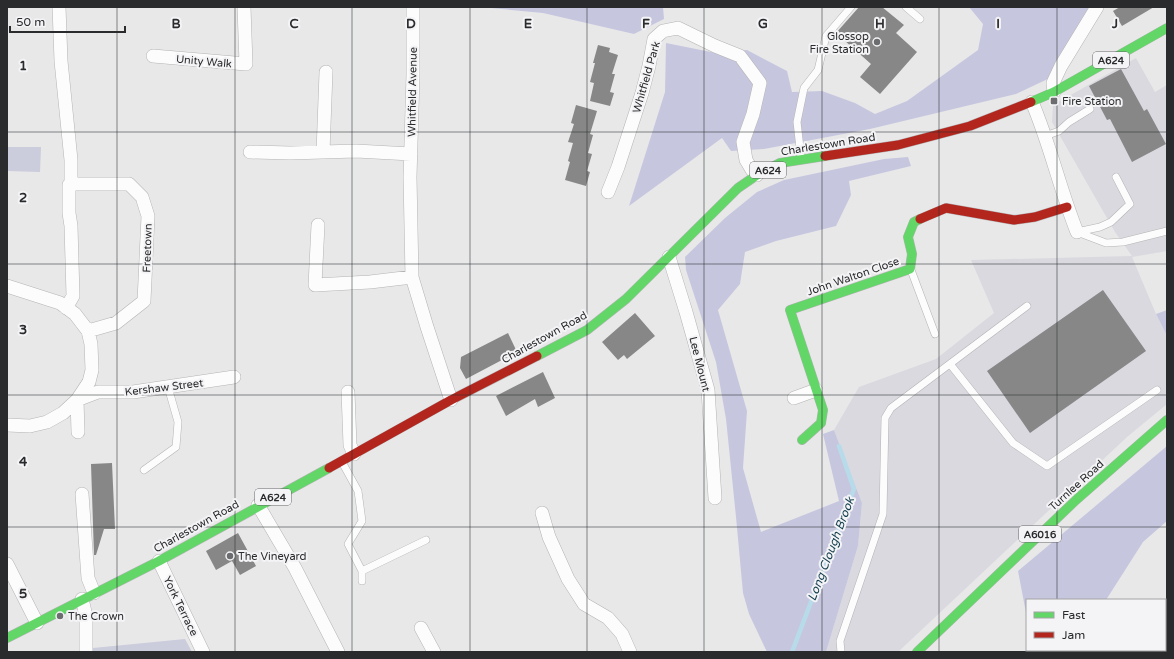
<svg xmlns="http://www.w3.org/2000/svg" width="1174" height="659" font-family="'Varela Round',sans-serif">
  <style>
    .built { fill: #d9d9df }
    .green { fill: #cbccdc }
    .forest { fill: #c6c7df }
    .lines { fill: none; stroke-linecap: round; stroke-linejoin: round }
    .stream { stroke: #b8dbea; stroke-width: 4.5 }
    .building { fill: #878788 }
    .lane-casing { stroke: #b4b4b5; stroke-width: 8 }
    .street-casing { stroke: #b4b4b5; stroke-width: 14 }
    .fast-casing { stroke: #b4b4b5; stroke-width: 10 }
    .jam-casing { stroke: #b4b4b5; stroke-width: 10 }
    .lane { stroke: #fcfcfc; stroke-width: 7 }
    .street { stroke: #fcfcfc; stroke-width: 13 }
    .fast { stroke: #63d668; stroke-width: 9 }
    .jam { stroke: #b3261e; stroke-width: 9 }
    .grid { fill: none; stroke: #2a2b2c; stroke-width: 1; stroke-opacity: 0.55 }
    .poi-dot { fill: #6c6d6e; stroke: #f4f4f7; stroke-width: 1.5 }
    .labels { text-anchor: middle; stroke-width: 4; stroke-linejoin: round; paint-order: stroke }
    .shield { fill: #f4f4f7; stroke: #676769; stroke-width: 1 }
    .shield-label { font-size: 10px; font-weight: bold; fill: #2a2b2c }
    .poi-label { font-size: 11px; fill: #2a2b2c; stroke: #f4f4f7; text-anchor: start }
    .street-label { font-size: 11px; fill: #2a2b2c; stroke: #f4f4f7 }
    .water-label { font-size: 12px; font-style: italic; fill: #123e4d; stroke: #f4f4f7 }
    .grid-label { font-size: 13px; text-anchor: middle; font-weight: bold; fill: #2a2b2c; stroke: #f4f4f7; stroke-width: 4; stroke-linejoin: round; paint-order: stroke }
  </style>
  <rect width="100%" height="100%" fill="#e8e8e9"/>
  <path class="built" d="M1136,58L1155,92L1167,85V251L1132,257L1156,314L1167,336V404L1127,437L898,652H826L858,546L862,503L834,430L859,387L936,359L994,313L971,260L1132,256L1115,232L1052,122L1053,105Z"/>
  <path class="green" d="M7,147H41L40,172L7,171Z
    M185,639L192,652H93V648Z"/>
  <path class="forest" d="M480,7H663L664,19L634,34L543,13Z
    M969,7H1092L1052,77L1016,94L870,129L764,149L731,151L722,138L629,206L665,92L666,43L716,53L747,50L787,71L792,92L822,91L855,103L875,114L907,101L978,50L983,24Z
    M908,157L911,166L849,181L851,195L836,226L776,241L745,252L740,284L718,310L747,411L743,468L761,532L839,501L823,434L834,430L862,503L858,546L826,652H767L749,614L743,593L736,517L726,419L716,362L686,270L685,257L725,218L757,192L784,180L884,159Z
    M1167,310V336L1156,314Z
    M1167,446V521L1143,542L1106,600H1027V618L1018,571Z"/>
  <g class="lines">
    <path class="stream" d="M792,652L854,489L839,446"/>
  </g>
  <path class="building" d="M859,7H882L904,25L896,33L917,52L880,94L860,77L871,64L836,33Z
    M1120,7H1154L1122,26L1113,11Z
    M598,45L610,48L609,52L618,55L612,74H615L610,92L614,93L610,106L590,101L594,83L590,82L595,63H593Z
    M1121,69L1144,111L1147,109L1166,144L1132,162L1110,119L1107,120L1089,86Z
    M576,105L597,111L590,134L593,135L588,153L592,154L587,171L590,172L586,186L565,180L570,162L568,161L573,143L568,142L574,124L571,123Z
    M1103,290L1146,351L1030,433L987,371Z
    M635,313L655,336L627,359L624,355L618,360L602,342Z
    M508,333L517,352L466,379L460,368L461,357Z
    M543,372L555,398L538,407L535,399L506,416L496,396Z
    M112,463L115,529H104L96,555H94L91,464Z
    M238,533L256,566L240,575L232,561L216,570L206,551Z"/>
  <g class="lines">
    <g class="lane-casing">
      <path id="lane" d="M906,7L920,19
        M1045,136L1059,131L1069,122L1090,109
        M801,157L797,122L804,88L818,70L826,36L851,7
        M1077,232L1106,243L1123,242L1167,231
        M1077,232L1100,227L1111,222L1130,204L1116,177
        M911,270L935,334
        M950,364L1013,443L1047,466L1157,390
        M342,462L358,491L362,521L348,544L362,571V581
        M144,470L176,447L178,422L168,387
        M362,571L426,540
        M841,652L840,641L883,514L885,418L891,408L1027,306"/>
    </g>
    <g class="street-casing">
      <path id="street" d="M59,7L61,61L71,160V184
        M413,7V75L410,177L412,277L427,327L451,400
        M153,56L246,64L244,7
        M1054,92L1053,83L1061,66L1097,7
        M1032,102C1050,144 1060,190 1077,232
        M250,152L290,153L356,151L411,154
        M323,152L326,72
        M608,192L618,167L642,93L649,66L654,39L663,31L678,28L715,46L740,56L760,83L753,114L743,142L746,160L752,170L757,175
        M318,225L315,285L370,282L412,277
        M669,257L686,312L708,390L715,498
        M7,286L60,303L75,314L88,331L91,344L92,370L89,382L77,400L78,432
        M66,308L73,296L71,226L69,213V185L71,184H129L142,197L148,216L144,301L116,323L88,331
        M348,392L350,445L354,454
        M794,398L816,390
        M7,425L30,426L47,422L63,413L77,400L98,392H133L234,377
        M82,494L88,578L94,593
        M258,505L295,568L338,652
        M542,513L549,537L568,579L584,604L608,618L622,634L630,652
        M159,561L203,652
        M7,564L37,623
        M82,599L86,616V652
        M421,628L434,652"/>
    </g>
    <g class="fast-casing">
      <path id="fast" d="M1031,102L1054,92L1167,28
        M537,356L587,330L626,299L738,188L757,175L780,163L825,156
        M802,440L821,423L823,410L790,310L910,269L912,254L908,237L914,222L920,219
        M7,638L159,561L329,468
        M917,652L1076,500L1167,420"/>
    </g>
    <g class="jam-casing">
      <path id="jam" d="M825,156L898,145L970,126L1031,102
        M920,219L946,208L1014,220L1035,217L1067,207
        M329,468L451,400L537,356"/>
    </g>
    <use href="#lane" class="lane"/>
    <use href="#street" class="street"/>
    <use href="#fast" class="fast"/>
    <use href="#jam" class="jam"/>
  </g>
  <path class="grid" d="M117,7V652M235,7V652M352,7V652M470,7V652M587,7V652M704,7V652M822,7V652M939,7V652M1057,7V600M7,132H1167M7,264H1167M7,395H1167M7,527H1167M1057,650V652"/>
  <g class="poi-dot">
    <circle cx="877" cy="42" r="4"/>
    <rect x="1050" y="97" width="8" height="8" rx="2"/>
    <circle cx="230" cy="556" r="4"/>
    <circle cx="60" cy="616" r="4"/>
  </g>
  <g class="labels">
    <g class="shield">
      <rect x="1093" y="52" width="36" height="16" rx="3"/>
      <rect x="750" y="162" width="36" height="16" rx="3"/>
      <rect x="255" y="489" width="36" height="16" rx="3"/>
      <rect x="1019" y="526" width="42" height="16" rx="3"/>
    </g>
    <g class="shield-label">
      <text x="1111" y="64">A624</text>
      <text x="768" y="174">A624</text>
      <text x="273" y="501">A624</text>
      <text x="1040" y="538">A6016</text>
    </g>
    <g class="poi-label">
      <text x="869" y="40" text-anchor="end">Glossop<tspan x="869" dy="13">Fire Station</tspan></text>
      <text x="1062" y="105">Fire Station</text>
      <text x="238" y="560">The Vineyard</text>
      <text x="68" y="620">The Crown</text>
    </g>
    <g class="street-label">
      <text transform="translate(204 61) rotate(5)" y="4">Unity Walk</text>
      <text transform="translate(646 77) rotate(-74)" y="4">Whitfield Park</text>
      <text transform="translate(412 92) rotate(-89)" y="4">Whitfield Avenue</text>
      <text transform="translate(828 144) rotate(-9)" y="4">Charlestown Road</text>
      <text transform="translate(147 248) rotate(-88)" y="4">Freetown</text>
      <text transform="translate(853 276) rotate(-19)" y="4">John Walton Close</text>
      <text transform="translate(544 337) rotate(-29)" y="4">Charlestown Road</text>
      <text transform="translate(700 364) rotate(76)" y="4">Lee Mount</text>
      <text transform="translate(164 387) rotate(-7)" y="4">Kershaw Street</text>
      <text transform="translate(1076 485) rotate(-42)" y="4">Turnlee Road</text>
      <text transform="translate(196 526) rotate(-29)" y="4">Charlestown Road</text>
      <text transform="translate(181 606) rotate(64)" y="4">York Terrace</text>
    </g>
    <g class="water-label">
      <text transform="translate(831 549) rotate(-69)" y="4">Long Clough Brook</text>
    </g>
  </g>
  <g class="grid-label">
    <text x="176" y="28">B</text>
    <text x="294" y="28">C</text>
    <text x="411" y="28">D</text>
    <text x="528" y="28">E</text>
    <text x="646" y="28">F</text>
    <text x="763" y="28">G</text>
    <text x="880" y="28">H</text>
    <text x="998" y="28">I</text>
    <text x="1115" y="28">J</text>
    <text x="23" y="70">1</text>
    <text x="23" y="202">2</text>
    <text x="23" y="334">3</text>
    <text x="23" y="466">4</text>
    <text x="23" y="598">5</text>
  </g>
  <rect width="1174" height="659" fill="none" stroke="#2a2b2c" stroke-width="16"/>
  <rect x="1026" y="599" width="140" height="52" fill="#f4f4f7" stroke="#a3a4a6"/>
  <rect x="1034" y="612" width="20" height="6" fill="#63d668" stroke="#a3a4a6"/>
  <text x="1062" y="619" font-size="12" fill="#2a2b2c">Fast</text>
  <rect x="1034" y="632" width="20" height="6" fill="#b3261e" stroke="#a3a4a6"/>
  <text x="1062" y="639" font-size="12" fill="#2a2b2c">Jam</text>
  <path d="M10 26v6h115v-6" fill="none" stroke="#2a2b2c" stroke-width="2"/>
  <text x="16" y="26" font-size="12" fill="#2a2b2c" stroke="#f4f4f7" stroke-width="3" paint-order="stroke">50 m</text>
</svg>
